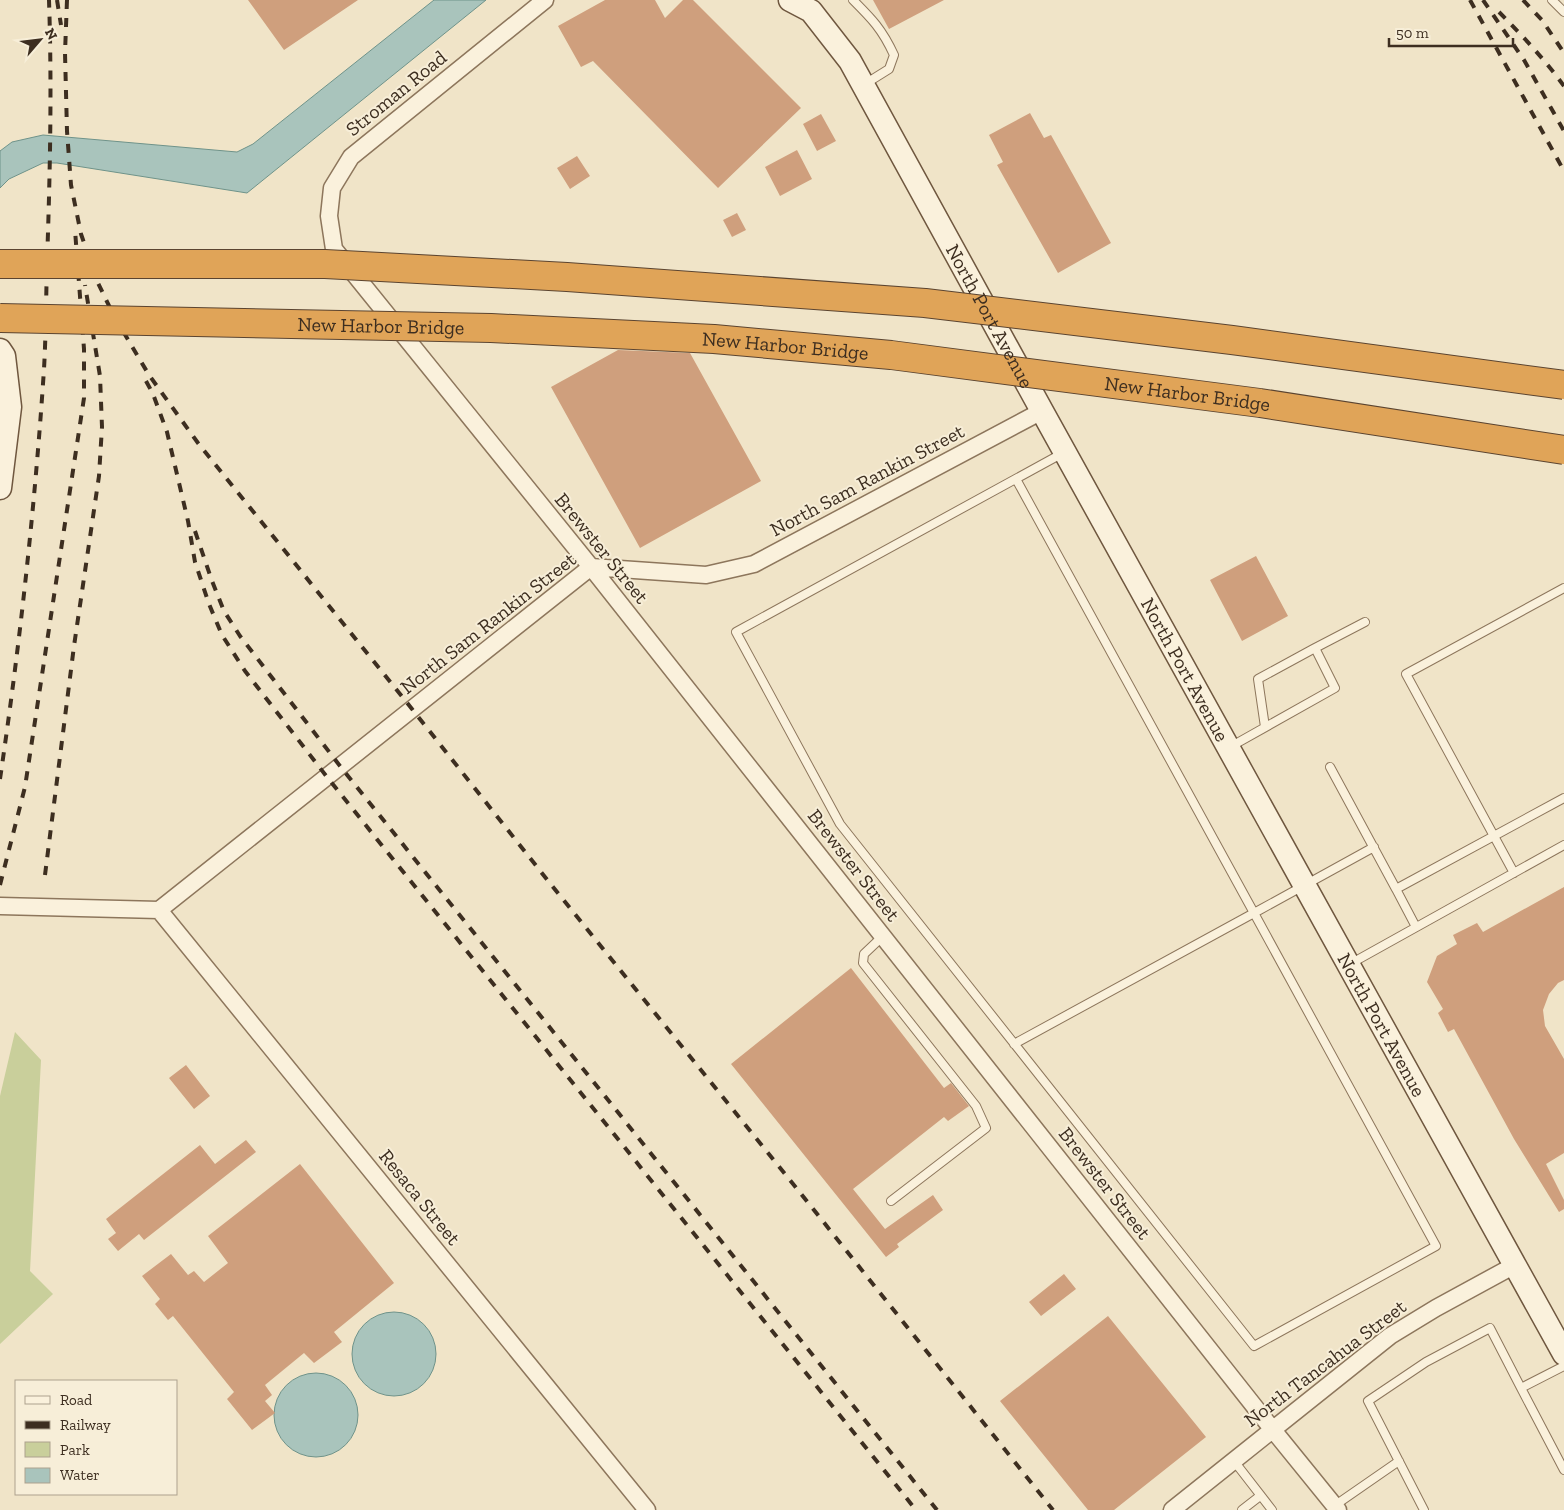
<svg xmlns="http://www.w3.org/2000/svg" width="1564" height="1510" font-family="'Zilla Slab',serif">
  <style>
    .green { fill: #c9cf9b }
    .water { fill: #a9c4bc; stroke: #6f938a }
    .building { fill: #cf9f7d }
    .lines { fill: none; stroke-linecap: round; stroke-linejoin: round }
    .lane-casing { stroke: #8d765c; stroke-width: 10 }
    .street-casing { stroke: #8d765c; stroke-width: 19 }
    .secondary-casing { stroke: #6f573f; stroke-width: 25 }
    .lane { stroke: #faf1dc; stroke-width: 8 }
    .street { stroke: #faf1dc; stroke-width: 16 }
    .secondary { stroke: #faf1dc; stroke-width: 22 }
    .rail { stroke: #3d2e20; stroke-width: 4; stroke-dasharray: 9 9; stroke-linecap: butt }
    .highway-bridge-casing { stroke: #5b4430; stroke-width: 30; stroke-linecap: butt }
    .highway-bridge { stroke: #e0a458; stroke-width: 28 }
    .labels { text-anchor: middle; stroke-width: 4; stroke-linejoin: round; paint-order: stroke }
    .street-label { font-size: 20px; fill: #3d2e20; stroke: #f7eed8 }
  </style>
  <rect width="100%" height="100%" fill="#f0e4c8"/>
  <path class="green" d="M15,1032L41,1060L30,1271L53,1294L0,1344V1096Z"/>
  <path class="water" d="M434,0H486L247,193L57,163H43L9,179L0,188V151L12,142L43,135L237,152L253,144Z
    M352 1354a42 42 0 1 1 84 0a42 42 0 1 1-84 0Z
    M274 1415a42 42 0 1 1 84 0a42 42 0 1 1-84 0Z"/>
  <path class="building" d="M248,0H358L284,50Z
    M605,0H655L665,18L683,0H693L801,108L718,188L593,61L581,67L558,26Z
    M873,0H944L889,29Z
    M1030,113L1044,138L1051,135L1111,243L1058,273L997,165L1003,162L989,135Z
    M821,114L836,141L817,151L803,124Z
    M797,150L812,179L780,196L765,167Z
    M577,156L590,176L570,189L557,168Z
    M737,213L746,230L732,237L723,220Z
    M618,350L690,353L761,481L640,548L551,387Z
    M1256,556L1288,616L1242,641L1210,580Z
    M1564,887V980L1558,983L1549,994L1543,1010L1545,1026L1564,1059V1153L1546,1164L1564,1200V1209L1559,1212L1514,1139L1454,1029L1448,1032L1438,1013L1443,1009L1427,982L1437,956L1457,944L1453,935L1477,923L1483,932Z
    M851,968L944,1088L951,1083L969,1106L948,1121L944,1117L853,1189L885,1229L933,1195L943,1210L897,1244L899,1247L886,1257L731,1064Z
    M186,1065L210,1096L194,1109L169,1078Z
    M246,1140L256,1152L144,1240L139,1234L118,1251L108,1239L116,1233L106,1219L200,1145L215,1164Z
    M300,1164L394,1283L334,1332L342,1342L314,1363L304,1353L265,1385L272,1395L265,1401L275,1413L252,1430L227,1399L234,1392L173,1316L168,1320L155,1304L160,1299L142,1276L171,1254L188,1275L194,1271L204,1282L228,1263L208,1236Z
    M1064,1274L1076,1289L1041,1316L1029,1302Z
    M1108,1316L1206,1437L1114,1510H1088L1000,1401Z"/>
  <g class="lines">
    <g class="lane-casing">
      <path id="lane" d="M853,0C872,19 882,29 894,55L889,69L865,84
        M1552,0L1564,12
        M1063,453L736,632L840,824L1254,1346L1436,1246L1254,913L1374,847
        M1315,648L1365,622
        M1230,747L1335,688L1315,648L1258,679L1265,727
        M1330,767L1396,889L1564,798
        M1514,873L1406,674L1564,588
        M1396,889L1416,927
        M883,936L864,954L863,963L976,1106L986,1128L891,1201
        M1350,964L1564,845
        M1014,1044L1254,913L1016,479
        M1521,1388L1564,1470
        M1234,1461L1272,1510
        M1334,1506L1399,1461
        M1242,1510L1260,1496
        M1424,1510L1368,1401L1426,1362L1490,1328L1521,1388L1564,1366"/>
    </g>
    <g class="street-casing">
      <path id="street" d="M545,0L351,157L332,188L329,216L334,249L591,567L1273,1430L1338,1510
        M0,906L159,910L591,567L706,575L754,564L1042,411
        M159,910L647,1510
        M1172,1510L1390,1336L1436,1308L1515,1265"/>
    </g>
    <g class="secondary-casing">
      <g id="secondary">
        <path id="s1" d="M790,0L811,11L850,61L1042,411L1564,1354"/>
        <path d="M0,350L4,356L10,407L0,488"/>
      </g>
    </g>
    <use href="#lane" class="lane"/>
    <use href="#street" class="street"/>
    <use href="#secondary" class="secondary"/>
    <path class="rail" d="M57,0L61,25
      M67,0L65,53L67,131L71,185L81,234L98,283L114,316L149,375L198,443L412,709L549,882L798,1190L1053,1510
      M1470,0L1564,171
      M1483,0L1524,60L1564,131
      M1523,0L1542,20L1564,53
      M1499,12C1522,35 1545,60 1564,86
      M146,381L153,394L167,432L188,521L195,562L209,604L222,635L245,671L327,777L916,1510
      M195,531L212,581L224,611L240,636L340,766L937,1510
      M0,779C20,643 35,506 44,369C46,334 46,298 47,263C50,175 52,88 49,0
      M45,875L74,646L99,476L102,427L100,376L85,285
      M0,885L25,787L84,398V349L75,230"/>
    <g class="highway-bridge-casing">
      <g id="highway-bridge">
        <path d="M0,264H325L567,277L925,303L1232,340L1564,385"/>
        <path id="s2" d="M0,318L491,328L714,339L891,355L1260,403L1564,450"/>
      </g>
    </g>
    <use href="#highway-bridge" class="highway-bridge"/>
  </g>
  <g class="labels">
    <g class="street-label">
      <text transform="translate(396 93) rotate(-39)" y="7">Stroman Road</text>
      <text dy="7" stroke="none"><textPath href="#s1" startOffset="378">North Port Avenue</textPath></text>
      <text dy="7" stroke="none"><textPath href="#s2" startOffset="381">New Harbor Bridge</textPath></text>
      <text dy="7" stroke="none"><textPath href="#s2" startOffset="786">New Harbor Bridge</textPath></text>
      <text dy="7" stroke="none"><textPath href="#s2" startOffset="1191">New Harbor Bridge</textPath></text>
      <text transform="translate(867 480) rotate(-28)" y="7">North Sam Rankin Street</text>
      <text transform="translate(602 548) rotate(51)" y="7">Brewster Street</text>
      <text transform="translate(488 623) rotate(-38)" y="7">North Sam Rankin Street</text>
      <text dy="7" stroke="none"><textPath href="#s1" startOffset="782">North Port Avenue</textPath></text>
      <text transform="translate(854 865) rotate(52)" y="7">Brewster Street</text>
      <text dy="7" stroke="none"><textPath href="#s1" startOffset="1188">North Port Avenue</textPath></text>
      <text transform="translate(1105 1183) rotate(52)" y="7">Brewster Street</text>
      <text transform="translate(420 1197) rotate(51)" y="7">Resaca Street</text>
      <text transform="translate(1325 1363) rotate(-37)" y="7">North Tancahua Street</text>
    </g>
  </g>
  <rect x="15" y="1380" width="162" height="115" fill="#f7eed8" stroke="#ada18e"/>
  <rect x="25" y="1396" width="25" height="8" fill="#faf1dc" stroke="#ada18e"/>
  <text x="60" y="1405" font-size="15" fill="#3d2e20">Road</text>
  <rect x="25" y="1421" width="25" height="8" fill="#3d2e20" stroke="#ada18e"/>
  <text x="60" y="1430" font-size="15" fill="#3d2e20">Railway</text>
  <rect x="25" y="1442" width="25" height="15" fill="#c9cf9b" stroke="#ada18e"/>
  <text x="60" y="1455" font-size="15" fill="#3d2e20">Park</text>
  <rect x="25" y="1468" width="25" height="15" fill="#a9c4bc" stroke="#ada18e"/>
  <text x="60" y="1480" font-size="15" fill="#3d2e20">Water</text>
  <g transform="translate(40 40) rotate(62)" stroke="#f7eed8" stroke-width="4" paint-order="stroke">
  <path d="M0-4L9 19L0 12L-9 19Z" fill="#3d2e20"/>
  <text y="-8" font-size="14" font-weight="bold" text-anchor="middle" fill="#3d2e20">N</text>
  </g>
  <path d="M1389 38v8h124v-8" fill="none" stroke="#3d2e20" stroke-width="2.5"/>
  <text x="1396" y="38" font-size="15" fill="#3d2e20" stroke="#f7eed8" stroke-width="4" paint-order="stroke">50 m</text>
</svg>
